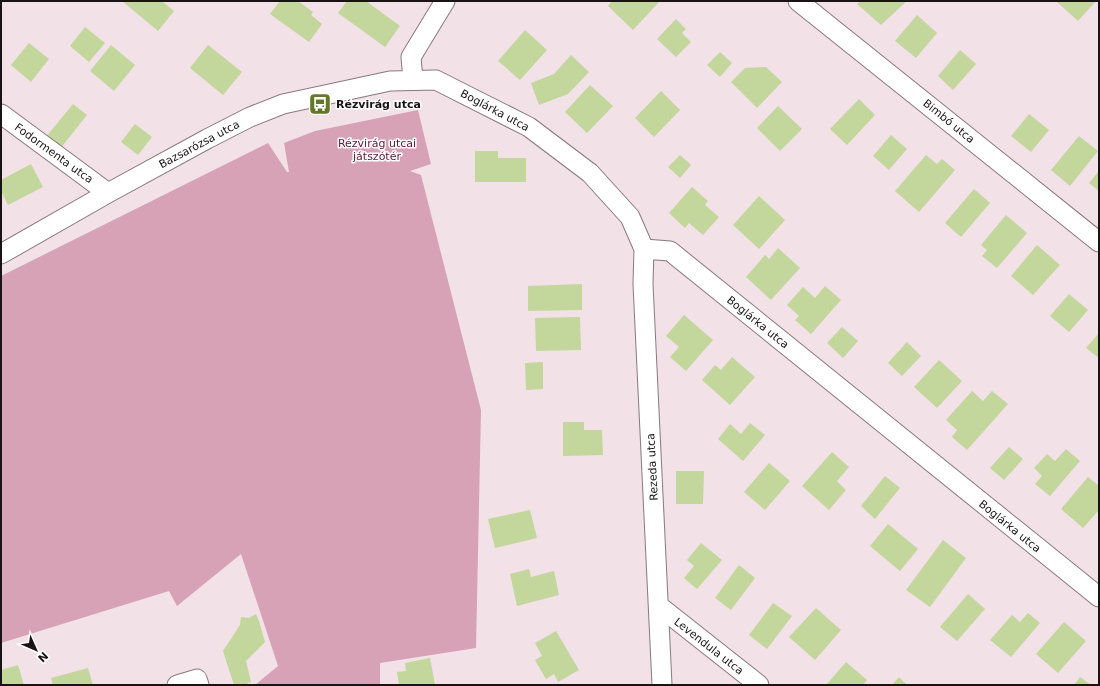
<svg xmlns="http://www.w3.org/2000/svg" width="1100" height="686" font-family="'DejaVu Sans',sans-serif">
  <style>
    .green { fill: #d8a2b6 }
    .building { fill: #c3d69c }
    .lines { fill: none; stroke-linecap: round; stroke-linejoin: round }
    .minor-casing { stroke: #89797f; stroke-width: 21 }
    .minor { stroke: #fff; stroke-width: 19 }
    .labels { text-anchor: middle; stroke-width: 3; stroke-linejoin: round; paint-order: stroke }
    .poi-label { font-size: 11px; font-weight: bold; fill: #191315; stroke: #fff; text-anchor: start }
    .street-label { font-size: 11px; fill: #191315; stroke: #fff }
    .park-label { font-size: 11px; fill: #5f163a; stroke: #fff }
  </style>
  <rect width="100%" height="100%" fill="#f2e1e7"/>
  <path class="green" d="M418,110L431,164L410,171L421,175L481,410L476,648L380,663V685H255L278,666L241,554L177,606L169,591L1,643V276L268,143L287,172H289L284,143L315,131Z"/>
  <path class="building" d="M122,1H162L174,11L158,31Z
    M280,1H298L313,12L311,15L322,24L309,42L270,14Z
    M347,1H366L400,26L385,47L338,13Z
    M612,1H660L633,30L608,6Z
    M860,1H907L881,25L857,4Z
    M1056,1H1096L1078,21Z
    M917,15L937,33L916,58L895,41Z
    M676,19L686,29L682,33L691,42L676,57L657,39Z
    M85,27L105,43L89,62L70,46Z
    M525,30L547,50L520,80L498,61Z
    M29,43L49,59L31,82L11,65Z
    M111,45L135,65L114,91L90,71Z
    M208,45L242,72L223,95L190,68Z
    M960,50L976,64L953,90L938,76Z
    M720,52L732,63L720,77L707,65Z
    M571,55L589,72L568,94L539,105L531,83L554,74Z
    M766,67L782,82L757,108L731,82L745,68Z
    M590,85L613,106L587,133L565,112Z
    M661,91L680,110L654,137L635,118Z
    M859,99L875,115L847,145L830,129Z
    M73,104L87,115L60,149L46,137Z
    M778,106L802,129L780,151L757,128Z
    M1029,114L1049,130L1031,152L1011,136Z
    M135,124L152,137L138,155L121,142Z
    M891,135L907,149L889,170L873,156Z
    M1079,136L1098,151L1070,186L1051,170Z
    M475,151H498V158H526V182H475Z
    M680,155L691,165L680,178L668,167Z
    M926,155L937,164L942,159L955,170L919,212L895,191Z
    M31,164L43,187L8,205L1,191V180Z
    M1099,171V191L1089,183Z
    M692,187L708,201L705,205L719,217L703,235L689,223L685,228L669,213Z
    M974,189L990,203L961,237L945,223Z
    M759,196L785,220L759,249L733,225Z
    M1006,215L1027,233L997,268L982,256L987,250L981,245Z
    M1037,245L1060,265L1033,295L1011,276Z
    M778,248L800,268L771,300L746,277L765,255L769,259Z
    M582,284V310L528,311V286Z
    M825,286L841,300L811,334L795,320L799,316L787,305L803,287L815,298Z
    M1069,294L1088,310L1069,332L1050,316Z
    M684,315L713,340L686,371L670,357L679,347L666,336Z
    M580,317L581,350L536,351L535,318Z
    M842,327L858,341L843,358L827,343Z
    M1099,333V358L1086,348Z
    M907,342L921,356L902,376L888,363Z
    M732,357L755,377L730,405L702,380L715,365L721,370Z
    M939,360L962,381L937,408L914,387Z
    M543,362V389L526,390L525,363Z
    M972,391L983,401L992,391L1008,404L967,450L952,437L957,430L946,420Z
    M563,422H584V430H602L603,455L563,456Z
    M750,423L765,435L743,461L718,439L730,424L741,434Z
    M1009,447L1023,459L1004,480L990,468Z
    M1066,449L1080,461L1050,496L1035,484L1042,476L1034,468L1047,454L1055,461Z
    M832,452L849,467L837,481L846,490L829,510L802,486Z
    M769,463L790,481L765,510L744,492Z
    M676,471H704L703,504H676Z
    M885,476L900,488L875,519L861,506Z
    M1088,477L1099,486V510L1083,528L1061,509Z
    M530,510L537,538L495,548L488,519Z
    M888,524L918,549L900,571L870,546Z
    M943,540L966,558L930,607L906,590Z
    M701,543L722,560L697,589L684,578L694,566L687,560Z
    M739,565L755,578L731,610L715,598Z
    M529,569L531,577L554,571L559,595L517,606L510,574Z
    M968,594L985,609L957,641L940,627Z
    M773,603L792,616L767,649L749,635Z
    M816,608L841,630L815,660L789,637Z
    M1028,613L1040,623L1011,657L990,640L1012,615L1020,622Z
    M256,614L259,621L265,642L246,661L251,682L244,685H234L223,651L240,625L241,617L249,618Z
    M1064,622L1086,641L1058,673L1036,654Z
    M556,631L579,670L558,682L554,674L546,679L535,660L542,656L535,643Z
    M430,658L435,685H399L397,672L406,671L405,663Z
    M846,662L867,680L863,685H826Z
    M18,665L24,685H1V670Z
    M88,668L93,685H53L51,678Z
    M899,677L907,685H892Z
    M1080,677L1091,685H1074Z"/>
  <g class="lines">
    <g class="minor-casing">
      <path id="minor" d="M798,1L1099,242
        M413,80L411,57L445,1
        M1,114L108,193
        M644,249L670,251L1099,597
        M1,254L108,193L207,139L250,117L283,104L390,81L436,80L529,127L590,173L630,217L644,249L643,284L662,685
        M659,606L759,685
        M177,685L197,679L199,685"/>
    </g>
    <use href="#minor" class="minor"/>
  </g>
  <defs>
    <g id="bus-square" transform="scale(1.15)"><rect x="-9" y="-9" width="18" height="18" rx="4" fill="#627728" stroke="#fff"/><path d="M-5-6H5V4H4V6H2V4H-2V6H-4V4H-5ZM-3.5-4V0h7V-4ZM-3.5 1.2v1.5H-2V1.2ZM2 1.2v1.5H3.5V1.2Z" fill="#fff"/></g>
  </defs>
  <g fill-rule="evenodd">
    <use href="#bus-square" x="320" y="104"/>
  </g>
  <g class="labels">
    <g class="poi-label">
      <text x="336" y="108">Rézvirág utca</text>
    </g>
    <g class="street-label">
      <text transform="translate(495 110) rotate(28)" y="4">Boglárka utca</text>
      <text transform="translate(949 121) rotate(39)" y="4">Bimbó utca</text>
      <text transform="translate(199 144) rotate(-28)" y="4">Bazsarózsa utca</text>
      <text transform="translate(54 153) rotate(36)" y="4">Fodormenta utca</text>
      <text transform="translate(758 322) rotate(39)" y="4">Boglárka utca</text>
      <text transform="translate(652 467) rotate(-93)" y="4">Rezeda utca</text>
      <text transform="translate(1010 526) rotate(39)" y="4">Boglárka utca</text>
      <text transform="translate(709 646) rotate(38)" y="4">Levendula utca</text>
    </g>
    <g class="park-label">
      <text x="377" y="147">Rézvirág utcai<tspan x="377" dy="13">játszótér</tspan></text>
    </g>
  </g>
  <rect width="1100" height="686" fill="none" stroke="#191315" stroke-width="4"/>
  <g transform="translate(36 650) rotate(135)" stroke="#ffffff" stroke-width="3" paint-order="stroke">
  <path d="M0-3L7 15L0 10L-7 15Z" fill="#191315"/>
  <text y="-6" font-size="11" font-weight="bold" text-anchor="middle" fill="#191315">N</text>
  </g>
</svg>
